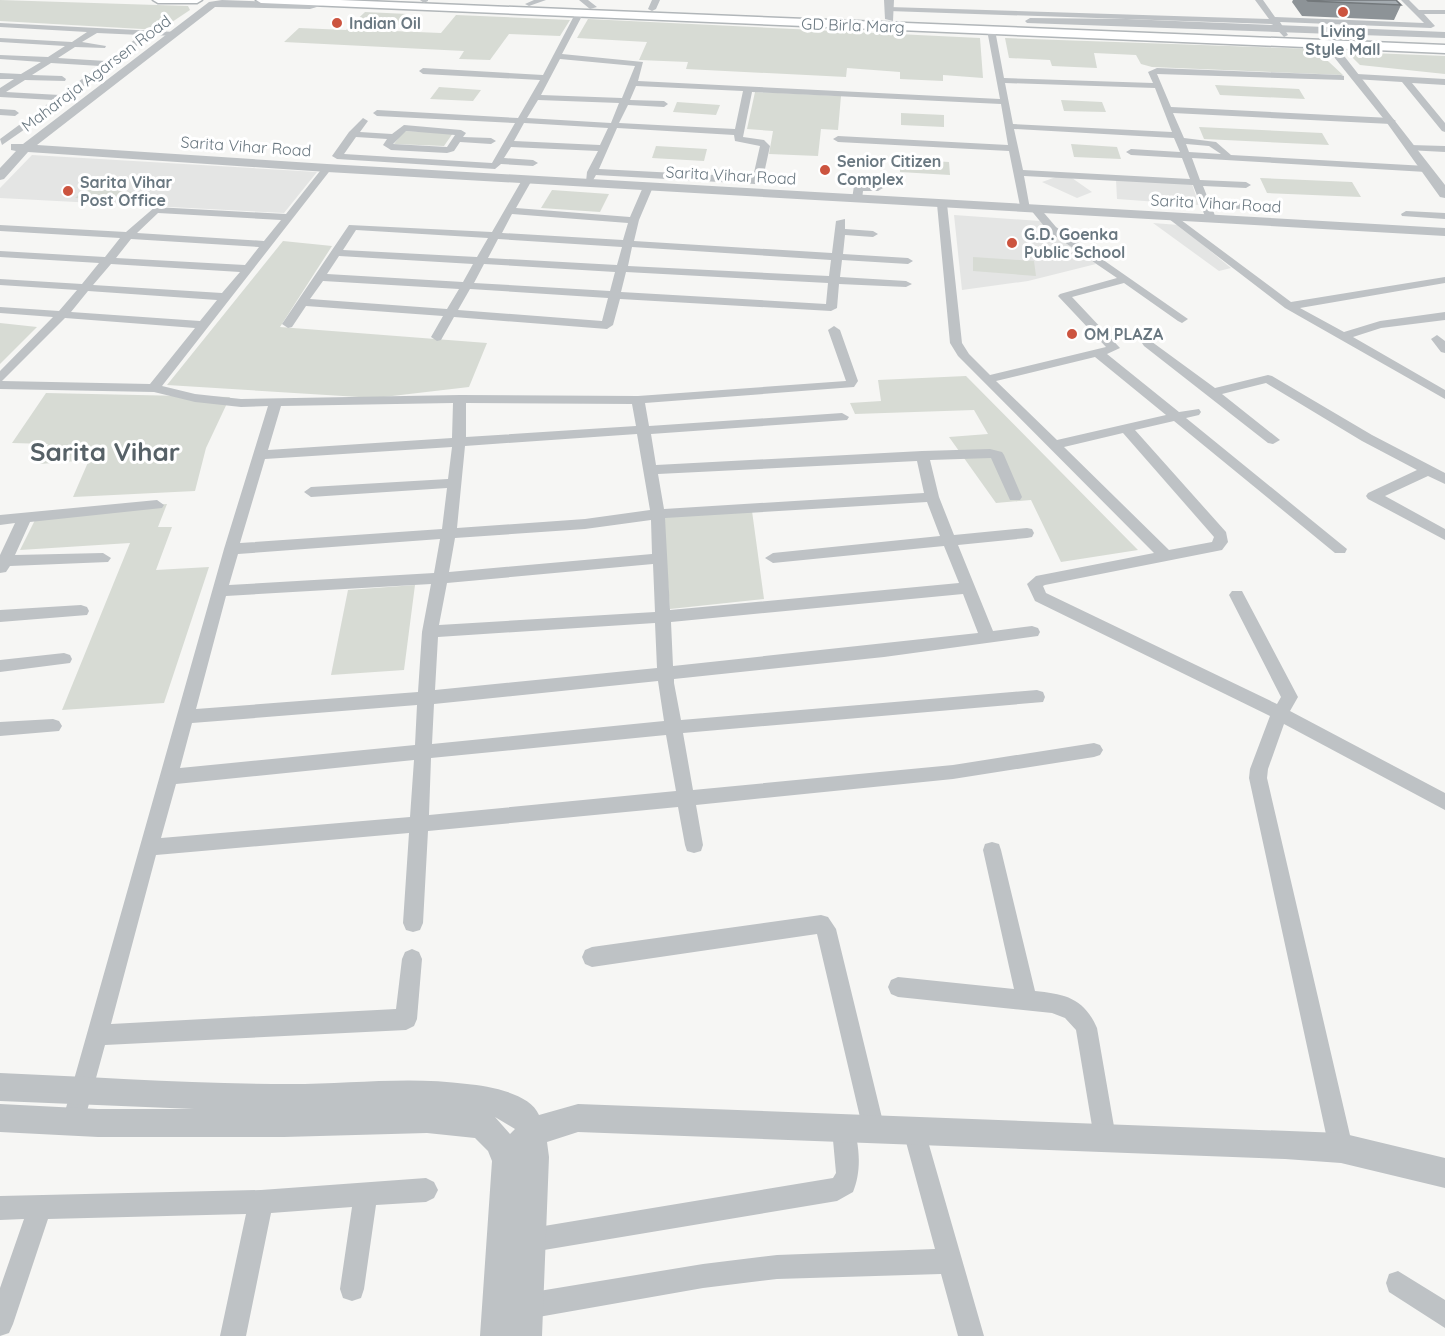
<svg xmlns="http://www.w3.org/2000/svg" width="1445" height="1336" font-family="Quicksand,sans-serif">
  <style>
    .built { fill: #e4e5e4 }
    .green { fill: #d7dbd4 }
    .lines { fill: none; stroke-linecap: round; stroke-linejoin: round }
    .secondary-casing { stroke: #b1b6b9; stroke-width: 3 }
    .minor { fill: #bec2c5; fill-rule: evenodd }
    .tertiary { fill: #bec2c5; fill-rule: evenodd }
    .secondary { fill: #fff; fill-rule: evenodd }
    .wall { fill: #8d9397 }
    .building { fill: #a4abb0; stroke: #73787b; stroke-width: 1.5 }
    .poi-dot { fill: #cc543f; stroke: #fff; stroke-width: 2 }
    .labels { text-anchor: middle; stroke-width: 6; stroke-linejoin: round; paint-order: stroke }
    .far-poi-label { font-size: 16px; font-weight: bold; fill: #6a7881; stroke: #fff; text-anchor: start }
    .far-street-label { font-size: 16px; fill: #6a7881; stroke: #fff }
    .district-label { font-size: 26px; font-weight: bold; fill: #566167; stroke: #fff }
  </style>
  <rect width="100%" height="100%" fill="#f6f6f4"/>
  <path class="built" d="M32,155L317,172L284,213L0,198V188Z
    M1056,177L1072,178L1092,192L1077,198L1042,182Z
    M1116,180L1192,184L1199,205L1117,199Z
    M954,215L1040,221L1046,228L1096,264L1028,281L962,290Z
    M1153,223L1179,225L1231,268L1219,271Z"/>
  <path class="green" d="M0,0L188,6L190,10L160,30L0,21Z
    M365,12L408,14L393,31L441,33L456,15L570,20L560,36L509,34L490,60L459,59L464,51L284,42L299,28L346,30Z
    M588,19L980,38L983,78L943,75V81L900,79V72L847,68L846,77L686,69L688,62L639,60L647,42L577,38Z
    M1005,38L1315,49L1343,75L1152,67L1141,64L1136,55L1094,53L1097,68L1052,66L1050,60L1009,58Z
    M1347,52L1445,56V74L1360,65Z
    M1215,85L1299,89L1305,99L1220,95Z
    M439,87L481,90L473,101L430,99Z
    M755,92L841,96L838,130L821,129L818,156L769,154L773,131L747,129Z
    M1061,100L1102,102L1106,112L1064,111Z
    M677,102L720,105L716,115L673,112Z
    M901,113L944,115V127L901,125Z
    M1199,127L1322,133L1329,145L1204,139Z
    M404,131L453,133L444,146L394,144Z
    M1071,144L1117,147L1121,159L1074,157Z
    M656,146L707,149L704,161L652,158Z
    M900,159L949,162L950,175L900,172Z
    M1260,178L1352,182L1361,197L1267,193Z
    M85,189L136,192L127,201L75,198Z
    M552,190L609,194L600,212L541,208Z
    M283,241L332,246L280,327L487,343L469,387L375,398L167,385Z
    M973,257L1034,261L1036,276L973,271Z
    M0,323L37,327L0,364Z
    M966,376L1138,550L1061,562L1031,500L996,503L949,437L988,434L974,410L855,414L850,403L881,401L878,380Z
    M46,393L230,397L206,448L195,491L73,497L89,460L40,464L48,444L12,443Z
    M167,504L158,527H172L156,570L209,567L164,703L62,710L130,543L20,550L39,512Z
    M752,511L764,599L670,609L663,516Z
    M415,585L404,670L331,675L348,590Z"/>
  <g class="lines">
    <g class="secondary-casing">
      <path id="secondary" d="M153,0H202L197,3H158Z
        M256,0H340L1445,45V53L261,3Z"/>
    </g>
    <path class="minor" d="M420,0H428V1L424,3Z
      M534,0H546L529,6L525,4Z
      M579,0H588L597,7L590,9Z
      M652,0H660L656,9L652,11L648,9Z
      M1255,0H1263L1275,17L1424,23L1401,0H1409L1419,10H1445V14H1424L1435,26L1431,28L1280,22L1288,35L1284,37L1272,24L889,11L885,9L889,7L1269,19Z
      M579,12L583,14L562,54L643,62L638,81L1000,99L987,30L991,28L995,30L1004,78L1153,83L1148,72L1157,68L1341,75L1344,76V80L1157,74L1171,107L1391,118L1396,121L1391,124L1173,113L1184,138L1216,142L1231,155L1426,166L1431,169L1426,172L1192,158L1200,180L1246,182L1251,185L1246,188L1203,186L1209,201L1255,204L1260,207L1255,210L1212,207L1216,219L1211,222L1206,219L1193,185L1024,176L1030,209L1039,207L1056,227L1188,319L1182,323L1178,321L1124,283L1072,297L1120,348L1107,354L1179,412L1199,409L1201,412L1199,415L1186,418L1347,549L1345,553H1335L1174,421L1135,430L1226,532L1228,542L1222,550L1217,551L1045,585L1043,586L1046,593L1277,704L1281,697L1229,595L1232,591H1242L1298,697L1290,711L1445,793V810L1284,724L1268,769L1267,778L1353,1148L1349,1156L1341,1160L1333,1156L1329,1148L1249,778L1250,769L1270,716L1035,601L1027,584L1036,576L1154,553L958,356L950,343L937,204L942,201L947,204L962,343L969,354L990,375L1106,347L1058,296L1060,294L1117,278L1048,231L1030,209L1021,211L1009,151L838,142L833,139L838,136L1008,145L1001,104L752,92L743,137L764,140L770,146L763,178L755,184L596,175L592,182H586L587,172L598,151L511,147L504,158L533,160L538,163L533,166L501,164L495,169L337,159L332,156L349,132L363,118L368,121L360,132L392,134L404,125L461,130L466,133L463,137L491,138L496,141L491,144L460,142L454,151L447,153L391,150L383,145L387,139L356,137L344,154L492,163L515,123L377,116L373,113L377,110L518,118L540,80L423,74L419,71L423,68L543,75L575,14ZM560,59L635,66L622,98L541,95ZM1005,83L1155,88L1172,132L1013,124ZM636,86L743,91L735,129L619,123L628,105L664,107L668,104L664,101L630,100ZM538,100L619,103L611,123L527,118ZM524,123L608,128L600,145L514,141ZM617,128L734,135L735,141L760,146L753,177L599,169ZM1014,129L1174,138L1180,152L1131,149L1126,152L1131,155L1182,158L1190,179L1023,170ZM406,131L455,135L447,147L393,144ZM1186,144L1209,146L1221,154L1189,152ZM1095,357L1166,415L1057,440L996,381ZM1123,433L1214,537L1212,542L1169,550L1064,447Z
      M0,23L175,32L179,34L175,36L151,35L115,62L116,66H109L67,100L2,145L0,139L53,100L0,97V88L14,79H0V73L21,74L41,62L0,59V55L48,57L65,46L0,42V38L72,42L87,32L0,27ZM97,33L141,35L106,61L58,58L75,47L105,48L106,46L82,42ZM51,63L100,66L60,95L6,92L25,80L65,81L66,79L62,76L32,75Z
      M1357,74L1445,79V85L1412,83L1445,123V132L1442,131L1402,82L1354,79V75Z
      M0,109L15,110L19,113L15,116L0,115Z
      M1410,145L1445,146V152L1407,150V146Z
      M324,166L332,168L162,386L195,394L241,399L460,395L638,396L846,381L828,330L834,326L840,330L858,381L854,387L645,403L649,426L842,413L849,417L847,420L651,434L656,465L922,451L990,449L1002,452L1004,455L1022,497L1020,500H1010L991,458L930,460L939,497L954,535L1027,528L1032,529L1034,533L1032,537L1027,538L958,545L993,631L1032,626L1038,628L1040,632L1038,636L884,657L674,679V683L681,720L1037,690L1043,692L1045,697L1043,702L683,733L693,790L953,765L1094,743L1100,745L1103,750L1100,755L1094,757L953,779L696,805L703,845L701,851L694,853L687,851L685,845L678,807L428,831L423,923L420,930L413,932L406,930L403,923L409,833L156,855L111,1024L396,1009L402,959L405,952L412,949L419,952L422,959L417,1019L414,1026L406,1030L105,1045L84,1122L81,1130L73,1133L65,1130L62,1122L224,549L268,406L241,407L195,402L154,392L0,389V371L53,317L0,313V307L59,311L77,290L0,285V279L82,284L99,263L0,257V251L105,257L120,238L0,231V225L126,232L155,207L286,214ZM158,213L281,220L264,241L137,233ZM131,239L259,247L245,265L116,258ZM111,264L240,272L222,293L93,285ZM88,291L217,300L200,321L71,312ZM65,318L195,328L150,384L2,381ZM453,403L452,438L268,450L281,406ZM466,403L632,404L636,426L466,437ZM637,434L650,510L585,519L457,528L465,446ZM452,447L448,479L311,487L304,492L311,497L447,488L442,529L240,543L265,459ZM917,461L924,493L664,509L658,474ZM927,502L940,536L773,553L765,558L773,563L944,546L959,583L670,610L665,518ZM651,520L652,554L449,572L455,538L585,529ZM440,539L434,573L229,585L238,554ZM653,564L655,612L439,625L447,583ZM431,584L422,632L418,692L196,709L226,596ZM963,594L978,633L673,666L671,622ZM655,623L657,668L435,690L438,637ZM658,681L664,721L432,744L434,704ZM417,705L415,745L180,768L192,723ZM666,735L676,791L429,815L431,758ZM414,760L410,817L161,838L176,784Z
      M527,177L532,180L516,208L630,217L643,187L652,185L653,187L639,220L634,241L832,253L836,221L845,219V229L873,231L878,234L873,237L845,235L843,254L908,258L913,261L908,264L842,260L840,277L906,281L912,284L906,287L839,284L837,308L831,311L620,299L613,325L607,329L454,317L441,340L437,341L431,337L443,316L306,306L292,327L288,328L282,324L349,225L492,232L522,180ZM512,214L628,223L623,240L502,233ZM356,230L488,238L477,257L343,250ZM498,239L622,247L617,265L488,258ZM632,247L831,260L829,276L628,266ZM339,256L473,264L463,282L327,274ZM484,264L615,272L610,291L474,283ZM626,272L828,283L826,304L621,292ZM323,281L459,289L447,309L310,299ZM470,289L608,298L602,321L458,310Z
      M854,186L878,185L883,188L878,191H863L862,199L857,202L852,199Z
      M1406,211L1445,213V219L1402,216L1401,214Z
      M1173,214L1291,302L1445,277V283L1300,308L1344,332L1380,321L1445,312V320L1381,328L1353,337L1445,390V399L1285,308L1169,219L1168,217Z
      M1437,335L1445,341V353L1441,352L1431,339Z
      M1148,339L1215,388L1268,375L1272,376L1372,435L1445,473V484L1428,476L1385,496L1445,529V540L1368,499L1366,496L1368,493L1417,470L1362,441L1266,383L1222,394L1280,440L1273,444L1268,443L1144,346L1142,343Z
      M157,500L164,505L162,508L30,522L15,555L103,553L111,558L108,562L10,566L6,572L0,573V555L15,523L0,525V515Z
      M81,605L87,607L89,611L87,615L0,622V610Z
      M64,653L70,655L72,659L70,663L0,672V660Z
      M53,719L59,721L62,726L59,731L0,736V722Z
      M992,842L999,844L1001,850L1035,991C1065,994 1084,998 1097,1028L1116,1138L1113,1146L1105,1149L1097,1146L1094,1138L1076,1030L1065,1018L1052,1013L898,997L891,994L888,987L891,980L898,977L1014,989L983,850L985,844Z
      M821,915L828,917L836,929L885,1130L882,1138L874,1141L866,1138L863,1130L817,934L592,967L585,964L582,957L585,950L592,947Z
      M843,1118L851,1121C860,1142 862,1171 853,1192L837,1201L532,1252L523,1249L520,1240L523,1231L532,1228L833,1178L836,1173L832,1129L835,1121Z
      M914,1120L922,1123L925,1131L984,1336H958L941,1274L777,1279L703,1288L527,1319L518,1315L514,1306L518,1297L527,1293L703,1264L777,1255L935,1249L903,1131L906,1123Z
      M426,1178L434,1182L438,1190L434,1198L426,1202L376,1205L364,1289L361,1298L352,1301L343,1298L340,1289L352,1207L271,1213L246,1336H220L246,1214L48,1219L13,1324L9,1333L0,1336V1288L24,1219L0,1220V1196L261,1190Z
      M1398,1271L1445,1300V1328L1389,1292L1386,1283L1389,1274Z"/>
    <path class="tertiary" d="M222,0L310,3L325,0L330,3L310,9L215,7L37,145L327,164L1445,228V236L327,172L28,152L4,179L0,180V168L16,151L11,150V144H23L209,2Z
      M884,0H894L893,21L885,19Z
      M1030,18L1127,19L1445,32V38L1027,23L1025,21Z
      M1326,43H1334L1445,185V198L1440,197L1387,123L1326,47Z
      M0,1073C97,1077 194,1084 290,1084C349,1084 409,1076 467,1084C488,1086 530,1093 539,1115L578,1104L1341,1133L1445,1158V1188L1341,1163L1285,1159L578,1132L547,1142L549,1157L542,1336H480L492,1161L488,1151L475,1138L427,1133L284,1137H98L0,1132V1104L98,1109H194L0,1101ZM495,1117L515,1129L510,1134Z"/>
    <use href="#secondary" class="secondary"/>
  </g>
  <path class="wall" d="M1293,0H1396L1401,5L1394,20L1302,16L1292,2Z"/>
  <path class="building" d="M1307,0H1396L1401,5L1308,1Z"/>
  <g class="poi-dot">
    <circle cx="1343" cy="12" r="6"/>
    <circle cx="337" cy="23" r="6"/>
    <circle cx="825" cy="170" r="6"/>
    <circle cx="68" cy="191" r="6"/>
    <circle cx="1012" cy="243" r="6"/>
    <circle cx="1072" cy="334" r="6"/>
  </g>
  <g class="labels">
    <g class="far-poi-label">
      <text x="349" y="29">Indian Oil</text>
      <text x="1343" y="37" text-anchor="middle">Living<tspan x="1343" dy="18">Style Mall</tspan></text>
      <text x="837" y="167">Senior Citizen<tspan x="837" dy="18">Complex</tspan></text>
      <text x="80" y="188">Sarita Vihar<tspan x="80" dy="18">Post Office</tspan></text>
      <text x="1024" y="240">G.D. Goenka<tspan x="1024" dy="18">Public School</tspan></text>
      <text x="1084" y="340">OM PLAZA</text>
    </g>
    <g class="far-street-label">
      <text transform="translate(853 25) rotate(2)" y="6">GD Birla Marg</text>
      <text transform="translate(96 73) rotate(-37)" y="6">Maharaja Agarsen Road</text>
      <text transform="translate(246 146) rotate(4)" y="6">Sarita Vihar Road</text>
      <text transform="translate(731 175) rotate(3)" y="6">Sarita Vihar Road</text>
      <text transform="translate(1216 203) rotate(3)" y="6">Sarita Vihar Road</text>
    </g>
    <g class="district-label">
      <text x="105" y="461">Sarita Vihar</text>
    </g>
  </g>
</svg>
